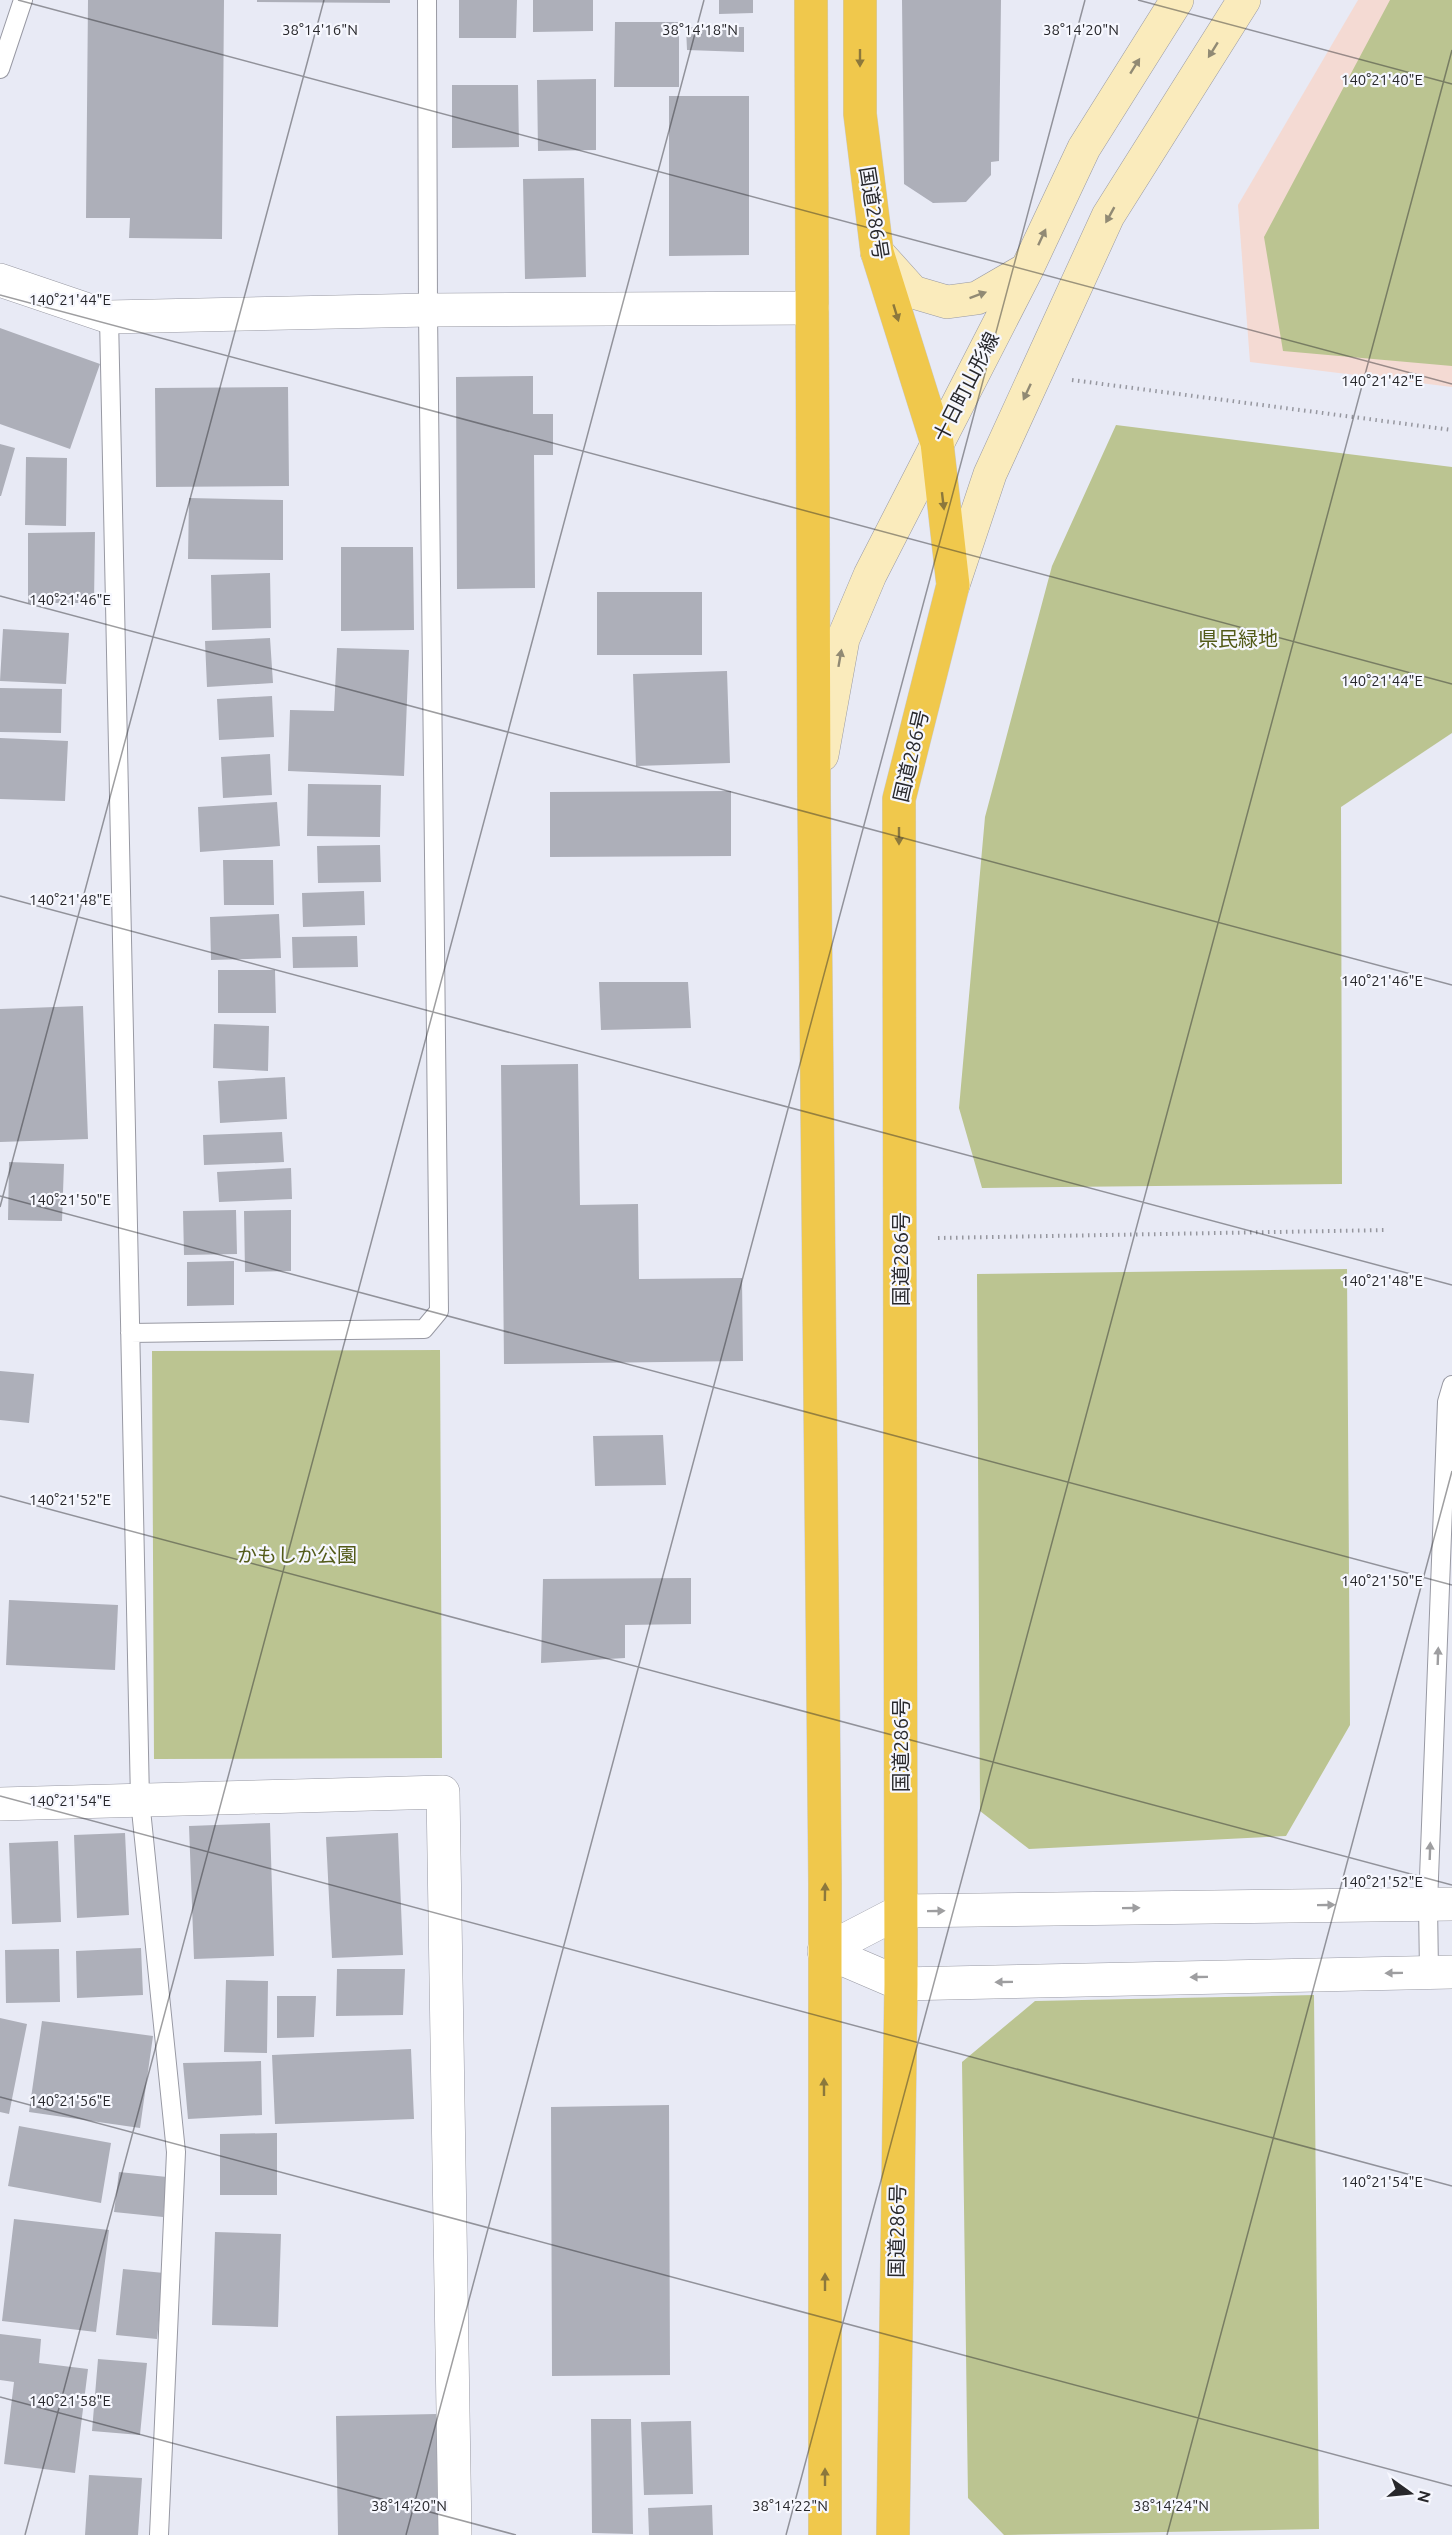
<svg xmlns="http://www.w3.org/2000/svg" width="1452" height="2535" font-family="Ubuntu,'Noto Sans JP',sans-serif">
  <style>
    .education { fill: #f4dad3 }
    .green { fill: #bbc491 }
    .building { fill: #adafb9 }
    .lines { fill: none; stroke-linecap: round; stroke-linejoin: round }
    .service-casing { stroke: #9899a3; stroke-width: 20 }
    .minor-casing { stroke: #9899a3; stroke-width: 34 }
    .secondary-casing { stroke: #9899a3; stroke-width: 34 }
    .trunk-casing { stroke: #cbcbcc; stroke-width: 34 }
    .path { stroke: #96979f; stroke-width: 4; stroke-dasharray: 1.5 4.5; stroke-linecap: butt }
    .service { stroke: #fff; stroke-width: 18 }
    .minor { stroke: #fff; stroke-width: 33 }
    .secondary { stroke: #faebbc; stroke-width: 33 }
    .trunk { stroke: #f0c84c; stroke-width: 33 }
    .oneway { fill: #918a74 }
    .oneway2 { fill: #8c783c }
    .oneway3 { fill: #9e9ea0 }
    .ticks { fill: none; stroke: #28282c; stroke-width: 1.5; stroke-opacity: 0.45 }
    .labels { text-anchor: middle; stroke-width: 4.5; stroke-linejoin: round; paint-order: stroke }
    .street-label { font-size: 20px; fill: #28282c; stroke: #f6f7fe }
    .park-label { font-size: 20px; fill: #535b19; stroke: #f6f7fe }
    .ticks-label { font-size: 15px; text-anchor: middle; fill: #28282c; stroke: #f6f7fe; stroke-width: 4.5; stroke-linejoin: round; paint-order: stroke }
  </style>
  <rect width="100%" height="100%" fill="#e8eaf5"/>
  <path class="education" d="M1358,0H1452V387L1250,362L1238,205Z"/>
  <path class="green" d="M1390,0H1452V366L1283,351L1264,237Z
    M1116,425L1452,467V733L1341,807L1342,1184L982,1188L959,1108L985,817L1052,566Z
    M1347,1269L1350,1725L1286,1836L1029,1849L980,1811L977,1274Z
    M440,1350L442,1758L154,1759L152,1351Z
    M1314,1995L1319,2529L1004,2535L968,2498L962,2062L1035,2001Z"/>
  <path class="building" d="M88,0H224L222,239L129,238L130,218H86Z
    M257,0H390V3L257,2Z
    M459,0H517L516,38H459Z
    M533,0H593V31L533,32Z
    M719,0H753V13L719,14Z
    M902,0H1001L999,161L991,162V175L966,202L933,203L904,184Z
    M615,22H679V87H614Z
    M686,27H744V52L687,50Z
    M596,79V150L538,151L537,80Z
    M452,85H518L519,147L452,148Z
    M669,96H749V255L669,256Z
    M584,178L586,277L525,279L523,179Z
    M0,328L100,364L70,449L0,424Z
    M533,376V414H553V455H534L535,588L457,589L456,377Z
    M288,387L289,486L156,487L155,388Z
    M0,444L15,448L1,496H0Z
    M26,457L67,458L66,526L25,525Z
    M189,498L283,500V560L188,559Z
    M95,532L94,603H28V533Z
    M341,547H413L414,630L341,631Z
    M270,573L271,628L212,630L211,575Z
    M597,592H702V655H597Z
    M3,629L69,633L66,684L0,681Z
    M270,638L273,683L207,687L205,641Z
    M337,648L409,650L404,776L288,771L290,710L334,711Z
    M727,671L730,763L636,766L633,674Z
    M0,688L62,689L61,733L0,732Z
    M272,696L274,737L219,740L217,699Z
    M0,738L68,741L65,801L0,799Z
    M270,754L272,795L223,798L221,757Z
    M308,784L381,785L380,837L307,836Z
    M731,791V856L550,857V792Z
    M277,802L280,846L200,852L198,807Z
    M380,845L381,882L318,883L317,846Z
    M223,860H273L274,905H224Z
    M364,891L365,925L303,927L302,893Z
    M279,914L281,958L211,960L210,917Z
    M357,936L358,967L293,968L292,937Z
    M218,970H275L276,1013H218Z
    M599,982H688L691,1028L601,1030Z
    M83,1006L88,1139L0,1142V1009Z
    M214,1024L269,1026L268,1071L213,1068Z
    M578,1064L580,1205L638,1204L639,1279L742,1278L743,1361L504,1364L501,1065Z
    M285,1077L287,1119L220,1123L218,1081Z
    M282,1132L284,1162L204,1165L203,1135Z
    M9,1162L64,1164L62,1221L8,1220Z
    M291,1168L292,1199L219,1202L217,1172Z
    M236,1210L237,1254L184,1255L183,1211Z
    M291,1210V1271L245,1272L244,1211Z
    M234,1261V1305L187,1306V1262Z
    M0,1371L34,1374L29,1423L0,1420Z
    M663,1435L666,1485L595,1486L593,1436Z
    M691,1578V1624L625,1625V1658L541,1663L543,1579Z
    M9,1600L118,1605L115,1670L6,1665Z
    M270,1823L274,1956L194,1959L189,1826Z
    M125,1833L129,1915L77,1918L74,1835Z
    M398,1833L403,1955L332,1958L326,1837Z
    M58,1841L61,1922L12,1924L9,1843Z
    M141,1948L143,1995L77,1998L76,1951Z
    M59,1949L60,2002L6,2003L5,1950Z
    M337,1969H405L403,2015L336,2016Z
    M226,1980L268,1981L267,2053L224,2052Z
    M277,1996H316L314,2037L277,2038Z
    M0,2018L27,2024L9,2114L0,2112Z
    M42,2021L153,2036L140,2128L29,2112Z
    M411,2049L414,2119L275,2124L272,2055Z
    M261,2061L262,2115L188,2119L183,2063Z
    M669,2105L670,2375L552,2376L551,2107Z
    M19,2126L111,2143L101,2203L8,2186Z
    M277,2133V2195H220V2134Z
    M119,2172L167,2177L163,2217L114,2212Z
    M14,2219L109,2230L96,2332L2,2321Z
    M215,2232L281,2234L278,2327L212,2325Z
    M123,2269L164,2273L157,2339L116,2335Z
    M0,2334L41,2339L39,2363L88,2369L75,2473L4,2464L14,2382L0,2380Z
    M98,2359L147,2363L140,2435L92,2431Z
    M437,2414L439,2535H338L336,2416Z
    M591,2419H631L633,2534L592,2533Z
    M691,2421L693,2494L644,2495L641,2422Z
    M89,2475L142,2478L138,2535H85Z
    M712,2505L713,2535H649L648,2508Z"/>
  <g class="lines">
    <g class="service-casing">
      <path id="service" d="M0,69L23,0
        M109,317L140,1800L176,2152L159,2535
        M130,1333L424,1329L439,1311L428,310L427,0
        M1429,1972L1428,1904L1447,1402L1452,1385"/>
    </g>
    <g class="minor-casing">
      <path id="minor" d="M0,280L109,317L428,310L812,308
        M0,1804L443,1792L455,2535
        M824,1951L901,1911L1452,1904
        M824,1951L901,1984L1452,1972"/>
    </g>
    <g class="secondary-casing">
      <path id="secondary" d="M877,252L913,292L947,302L977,298L1027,269
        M953,585L990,474L1108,216L1244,0
        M822,755L843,639L870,575L1027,269L1084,148L1177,0"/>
    </g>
    <g class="trunk-casing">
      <path id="trunk" d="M811,0L814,798L825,1884V2535
        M860,0V114L877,252L937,443L953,585L899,799L901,1984L893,2535"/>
    </g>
    <path class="path" d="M1072,380L1452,430
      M938,1238L1387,1230"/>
    <use href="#service" class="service"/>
    <use href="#minor" class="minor"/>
    <use href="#secondary" class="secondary"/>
    <use href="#trunk" class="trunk"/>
  </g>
  <defs><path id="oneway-solid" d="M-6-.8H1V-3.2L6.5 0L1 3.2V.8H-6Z" transform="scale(1.5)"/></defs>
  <g class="oneway">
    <use href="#oneway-solid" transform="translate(1213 50) rotate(122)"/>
    <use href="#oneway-solid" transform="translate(1135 66) rotate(-58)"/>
    <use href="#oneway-solid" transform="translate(1110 215) rotate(119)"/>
    <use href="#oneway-solid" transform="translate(1042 237) rotate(-65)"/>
    <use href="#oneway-solid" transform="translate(978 295) rotate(-20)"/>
    <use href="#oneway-solid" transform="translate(1027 392) rotate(115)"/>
    <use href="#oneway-solid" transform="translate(840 658) rotate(-80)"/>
  </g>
  <g class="oneway2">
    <use href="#oneway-solid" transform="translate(860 58) rotate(90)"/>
    <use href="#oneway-solid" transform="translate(896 313) rotate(73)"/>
    <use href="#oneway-solid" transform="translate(943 501) rotate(83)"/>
    <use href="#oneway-solid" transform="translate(899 836) rotate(90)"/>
    <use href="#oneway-solid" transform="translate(825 1892) rotate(-89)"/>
    <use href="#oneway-solid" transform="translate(824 2087) rotate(-90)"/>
    <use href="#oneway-solid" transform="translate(825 2282) rotate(-90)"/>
    <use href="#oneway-solid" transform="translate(825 2477) rotate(-90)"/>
  </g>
  <g class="oneway3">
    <use href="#oneway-solid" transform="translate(1438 1656) rotate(-88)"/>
    <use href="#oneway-solid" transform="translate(1430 1851) rotate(-88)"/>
    <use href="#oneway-solid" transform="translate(1326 1905) rotate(-1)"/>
    <use href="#oneway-solid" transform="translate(1131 1908) rotate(-1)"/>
    <use href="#oneway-solid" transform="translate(936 1911) rotate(-1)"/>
    <use href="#oneway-solid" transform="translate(1394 1973) rotate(179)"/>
    <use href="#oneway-solid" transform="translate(1199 1977) rotate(179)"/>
    <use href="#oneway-solid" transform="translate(1004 1982) rotate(179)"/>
  </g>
  <path class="ticks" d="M18,0L1452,384M1138,0L1452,84M0,295L1452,684M0,596L1452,985M0,896L1452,1285M0,1196L1452,1585M0,1207L324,0M0,1496L1452,1885M0,1796L1452,2186M0,2097L1452,2486M0,2397L516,2535M25,2535L704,0M406,2535L1085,0M786,2535L1452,50M1167,2535L1452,1471"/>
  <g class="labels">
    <g class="street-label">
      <text transform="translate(874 213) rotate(81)" y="7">国道286号</text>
      <text transform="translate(966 387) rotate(-63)" y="7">十日町山形線</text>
      <text transform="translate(911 756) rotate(-77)" y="7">国道286号</text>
      <text transform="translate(901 1259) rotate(-90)" y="7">国道286号</text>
      <text transform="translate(901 1745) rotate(-90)" y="7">国道286号</text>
      <text transform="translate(897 2231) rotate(-89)" y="7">国道286号</text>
    </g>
    <g class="park-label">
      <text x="1238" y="646">県民緑地</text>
      <text x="297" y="1562">かもしか公園</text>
    </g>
  </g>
  <g class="ticks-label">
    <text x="320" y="35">38°14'16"N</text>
    <text x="700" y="35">38°14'18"N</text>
    <text x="1081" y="35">38°14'20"N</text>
    <text x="1382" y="85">140°21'40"E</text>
    <text x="70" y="305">140°21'44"E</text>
    <text x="1382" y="386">140°21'42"E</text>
    <text x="70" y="605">140°21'46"E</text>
    <text x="1382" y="686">140°21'44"E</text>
    <text x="70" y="905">140°21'48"E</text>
    <text x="1382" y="986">140°21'46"E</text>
    <text x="70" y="1205">140°21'50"E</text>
    <text x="1382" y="1286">140°21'48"E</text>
    <text x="70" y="1505">140°21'52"E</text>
    <text x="1382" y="1586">140°21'50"E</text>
    <text x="70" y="1806">140°21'54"E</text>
    <text x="1382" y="1887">140°21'52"E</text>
    <text x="70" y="2106">140°21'56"E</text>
    <text x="1382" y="2187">140°21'54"E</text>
    <text x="70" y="2406">140°21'58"E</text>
    <text x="409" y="2511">38°14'20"N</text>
    <text x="790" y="2511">38°14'22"N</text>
    <text x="1171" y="2511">38°14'24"N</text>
  </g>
  <g transform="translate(1410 2493) rotate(105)" stroke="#f6f7fe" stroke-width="4.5" paint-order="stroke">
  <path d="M0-4.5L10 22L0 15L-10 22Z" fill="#28282c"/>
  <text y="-9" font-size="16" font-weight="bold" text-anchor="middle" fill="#28282c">N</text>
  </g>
</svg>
